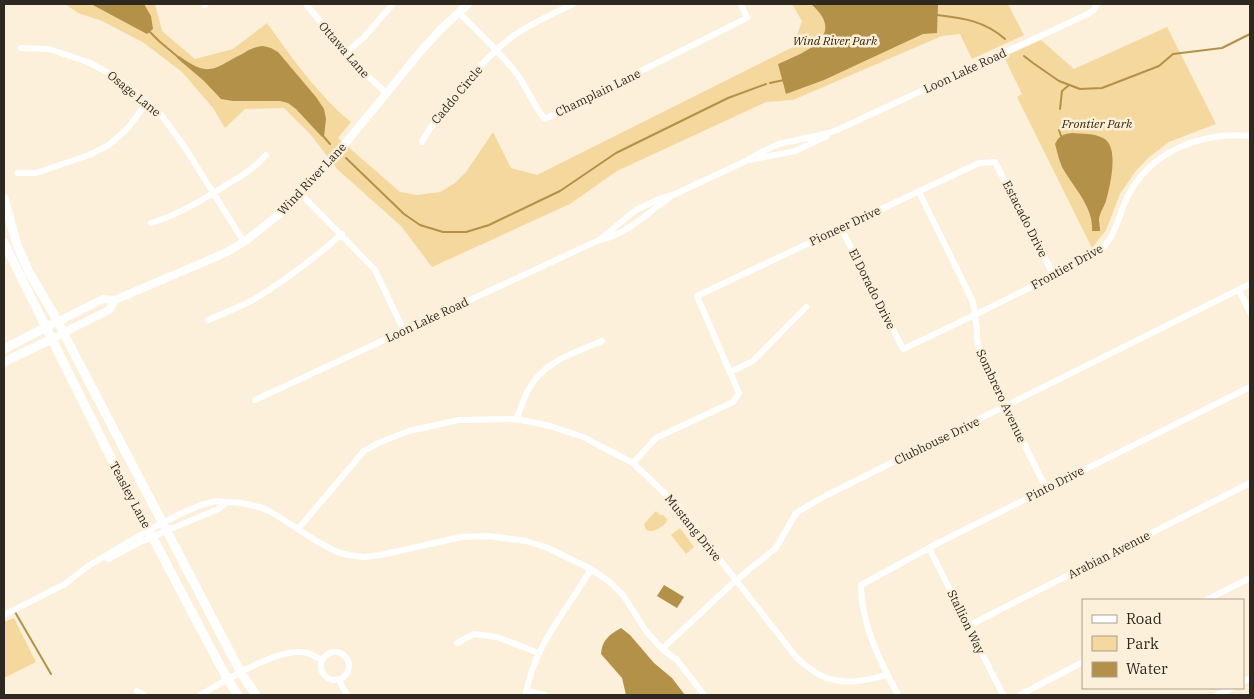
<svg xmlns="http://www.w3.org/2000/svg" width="1254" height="699" font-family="'IBM Plex Serif',serif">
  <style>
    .green { fill: #f5d89e }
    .water { fill: #b39149 }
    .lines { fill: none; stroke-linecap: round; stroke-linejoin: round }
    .stream { stroke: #b39149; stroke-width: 2 }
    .minor { stroke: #fff; stroke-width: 6 }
    .tertiary { stroke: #fff; stroke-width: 8 }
    .secondary { stroke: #fff; stroke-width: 9 }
    .labels { text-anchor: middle; stroke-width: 5; stroke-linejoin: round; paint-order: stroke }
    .park-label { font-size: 12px; font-style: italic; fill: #352605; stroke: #fcf0db }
    .street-label { font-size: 12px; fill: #2d2820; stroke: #fcf0db }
  </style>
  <rect width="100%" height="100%" fill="#fcf0db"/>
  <path class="green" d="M65,4H155L162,31L195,59L233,49L267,23C292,58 318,95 351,122L338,138L400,192L417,195L440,192L455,183L466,172L493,132L511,168L537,175L793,47L802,21L792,4H1008L1024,35L972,59L960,34L942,36L793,100L766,102L617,171L570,204L432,267L401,226L337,169L311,135L284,108L245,109L225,128L213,108L182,72L144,43L102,21L78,13Z
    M1167,27L1216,124L1169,142L1148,158L1135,172L1120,194L1106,230L1092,248L1017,97L1022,94L1004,57L1041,40L1074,69Z
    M656,511L660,515H663L667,519L666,523C660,528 654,533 646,530L644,524Z
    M680,528L694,547L686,554L671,535Z
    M14,618L36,662L4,678V622Z"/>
  <path class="water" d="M91,4H144L151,16L153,29L147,34Z
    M811,4H938L937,33L923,34L824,80L786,94L778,64C805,52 848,36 811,4Z
    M263,46L271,48L278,52L316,97L324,109L326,119L324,137H322L296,109L288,103L280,101H233L221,99L204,81L177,58L179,56C211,79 213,68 244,53C250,49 255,47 263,46Z
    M1072,133C1082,134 1094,133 1103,138C1120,146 1110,186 1106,201C1104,207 1100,212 1099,219C1099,223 1100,227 1100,231H1092C1094,207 1073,187 1062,167C1059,160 1057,151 1055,144C1059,136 1063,134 1072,133Z
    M664,585L684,597L677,608L657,596Z
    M621,628L630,635L654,663L672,678L685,695H626L622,678L601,654C602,640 609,635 621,628Z"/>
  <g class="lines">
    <path class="stream" d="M937,15C963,18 985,21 1005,39
      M150,32L159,41L178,57
      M1024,56L1033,63L1059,81L1080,89L1102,88L1159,66L1173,54L1222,48L1250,34
      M770,83L784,80
      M1060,109L1062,91L1069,85
      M1059,130L1061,136
      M324,137L330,144
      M346,158L404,214L420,225L443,232H466L489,225L560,191L616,153L728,98L766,84
      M15,612L51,674"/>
    <path class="minor" d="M306,4L358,67L386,93
      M205,5L206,4
      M458,12C477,30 496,49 513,69C526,84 532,104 545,119L747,18L741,4
      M21,48L49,49L88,62L116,77L147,102L162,116L184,146L244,242
      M346,53L364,37L393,4
      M422,142L430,128C454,99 482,58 512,37C531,23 553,14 573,4
      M749,160L795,151L827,136
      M18,173H36L89,155L109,145L128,128L147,102
      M919,192L973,302L977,329V340L983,362L1046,488
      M301,194L375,270L404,331
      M151,223C180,214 201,201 226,185C241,176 255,168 266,155
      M841,228L903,349C944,330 985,310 1025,290C1049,278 1073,267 1096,253C1116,240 1117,218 1127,198C1149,152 1201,131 1250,136
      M599,240L636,210L659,199L673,195L746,161L759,153L779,144L829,133L839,129L1088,14L1094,10L1097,4
      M1239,290L1250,313
      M208,320C222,314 237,308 251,301C284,282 313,259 342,234
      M730,372L753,361L806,307
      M255,400L599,240C626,235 646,214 669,198
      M516,419C521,409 524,396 530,387C545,361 576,352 602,341
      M633,463L656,438L733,402L739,393L697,296L979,163L995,162L1054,276
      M298,529L364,451L378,443L409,431L459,420L516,419L550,426L583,437L633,463L678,506L797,658C804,664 812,671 820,675C842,686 864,681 887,675
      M929,548L1003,695
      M108,559L140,542L218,509L226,503
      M1206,600L1250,578
      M4,615L65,584L88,566L149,530L180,514L201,505L216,501L242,503L263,508L273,513L318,542L337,552L348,555L364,557L381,555L461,537L488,536L526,541L548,548L591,569L611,583L623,595L646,631L662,649L677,660L704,695
      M968,626L1250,483
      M457,643L474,634L497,637L539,653
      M662,649L735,581L776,548L796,513L825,496L1250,284
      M321 666a14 14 0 1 1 28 0a14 14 0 1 1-28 0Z
      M339,680L347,695
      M1243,682L1250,678
      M137,691L144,695
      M526,691L545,695
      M200,695C226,681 278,646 307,653C312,654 317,658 322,660
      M526,695C532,648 568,609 591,569
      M898,695C880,661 861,624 861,585L940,542L1250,387
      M1020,695L1083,662
      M1217,695L1232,688"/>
    <path class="tertiary" d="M57,322L103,299L115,300L225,253L244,242L287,208L344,145L421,51L442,28L468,4
      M63,333L109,310L115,300"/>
    <path class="secondary" d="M4,198L17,245L29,272L53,313L241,673L256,695
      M4,243L111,458L208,643L228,680L238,695
      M4,349L50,325
      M4,362L56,337"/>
  </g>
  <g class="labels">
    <g class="park-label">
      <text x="835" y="45">Wind River Park</text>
      <text x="1097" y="128">Frontier Park</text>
    </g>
    <g class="street-label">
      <text transform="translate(344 50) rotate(49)" y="4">Ottawa Lane</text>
      <text transform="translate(965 71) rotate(-25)" y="4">Loon Lake Road</text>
      <text transform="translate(598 93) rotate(-26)" y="4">Champlain Lane</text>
      <text transform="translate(134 94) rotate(39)" y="4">Osage Lane</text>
      <text transform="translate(457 95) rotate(-50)" y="4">Caddo Circle</text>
      <text transform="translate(312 179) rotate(-47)" y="4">Wind River Lane</text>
      <text transform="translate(1025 219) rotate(63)" y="4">Estacado Drive</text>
      <text transform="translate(845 226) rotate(-25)" y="4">Pioneer Drive</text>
      <text transform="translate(1067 267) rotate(-29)" y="4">Frontier Drive</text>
      <text transform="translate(872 289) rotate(63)" y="4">El Dorado Drive</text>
      <text transform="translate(427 320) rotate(-25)" y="4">Loon Lake Road</text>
      <text transform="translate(1001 396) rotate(65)" y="4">Sombrero Avenue</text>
      <text transform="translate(937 441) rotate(-26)" y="4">Clubhouse Drive</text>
      <text transform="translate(1055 484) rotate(-27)" y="4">Pinto Drive</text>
      <text transform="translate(130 495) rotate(62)" y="4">Teasley Lane</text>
      <text transform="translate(693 528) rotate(51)" y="4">Mustang Drive</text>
      <text transform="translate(1109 555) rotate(-27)" y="4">Arabian Avenue</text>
      <text transform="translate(966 622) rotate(64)" y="4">Stallion Way</text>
    </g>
  </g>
  <rect width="1254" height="699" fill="none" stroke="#2d2820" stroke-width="10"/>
  <rect x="1082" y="599" width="162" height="90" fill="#fcf0db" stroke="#a9a090"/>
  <rect x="1092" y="615" width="25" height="8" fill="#ffffff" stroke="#a9a090"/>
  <text x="1126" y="624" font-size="15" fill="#2d2820">Road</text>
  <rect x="1092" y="636" width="25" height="15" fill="#f5d89e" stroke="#a9a090"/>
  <text x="1126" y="649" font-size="15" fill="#2d2820">Park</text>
  <rect x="1092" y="662" width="25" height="15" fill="#b39149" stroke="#a9a090"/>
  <text x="1126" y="674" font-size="15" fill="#2d2820">Water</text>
</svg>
